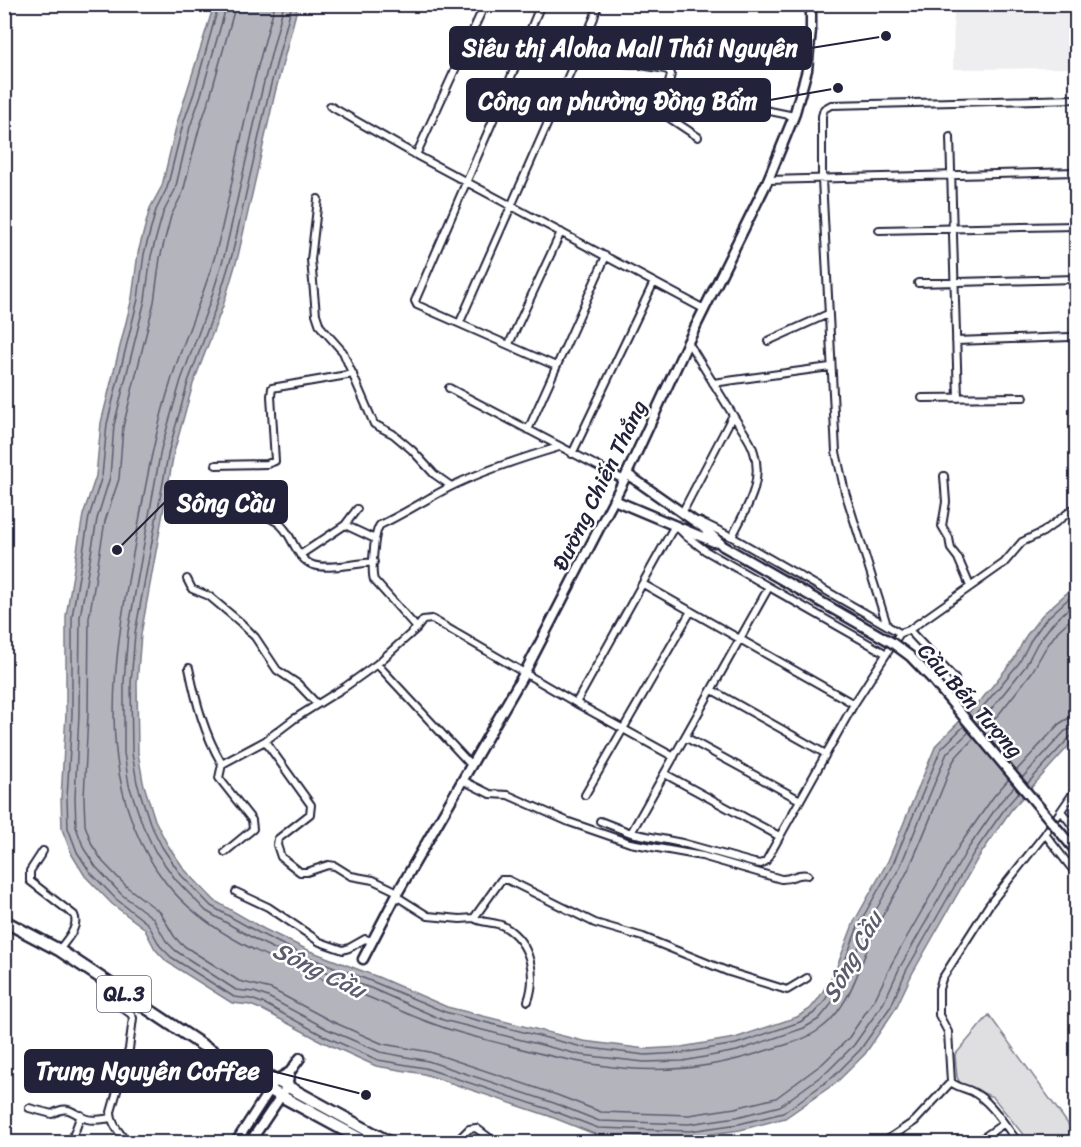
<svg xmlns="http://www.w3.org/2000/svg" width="1081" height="1147" font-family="Sriracha,sans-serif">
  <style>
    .built { fill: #eeeef1 }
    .green { fill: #dfdfe2; stroke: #80808e; stroke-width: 1.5 }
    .water { fill: #b4b4bc; stroke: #7a7a88; stroke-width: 1.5 }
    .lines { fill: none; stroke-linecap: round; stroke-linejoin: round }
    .shore { stroke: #5c5c6f; stroke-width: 1.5 }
    .street-casing { stroke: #22223b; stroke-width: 10 }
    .secondary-casing { stroke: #22223b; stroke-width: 13 }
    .highway-casing { stroke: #22223b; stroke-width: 15 }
    .street { stroke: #fff; stroke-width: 6 }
    .secondary { stroke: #fff; stroke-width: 8 }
    .highway { stroke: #fff; stroke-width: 10 }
    .secondary-bridge-casing { stroke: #22223b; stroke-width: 13; stroke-linecap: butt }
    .secondary-bridge { stroke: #fff; stroke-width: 8 }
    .labels { text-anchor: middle; stroke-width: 5; stroke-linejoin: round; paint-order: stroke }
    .shield { fill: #fff; stroke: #646476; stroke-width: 1.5 }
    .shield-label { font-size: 21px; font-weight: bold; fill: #22223b }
    .street-label { font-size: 22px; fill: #22223b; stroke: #fff }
    .water-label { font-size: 24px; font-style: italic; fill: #5c5c6f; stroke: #fff }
    .leader { fill: none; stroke: #22223b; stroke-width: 2 }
    .callout-dot { fill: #22223b; stroke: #fff; stroke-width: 2 }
    .callout { fill: #22223b; stroke: #22223b; stroke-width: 2 }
    .callout-label { font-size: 24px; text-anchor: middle; font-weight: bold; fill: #fff }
  </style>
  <rect width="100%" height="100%" fill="#fff"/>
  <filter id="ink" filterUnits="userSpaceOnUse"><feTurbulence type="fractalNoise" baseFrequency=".0167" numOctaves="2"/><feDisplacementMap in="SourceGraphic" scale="12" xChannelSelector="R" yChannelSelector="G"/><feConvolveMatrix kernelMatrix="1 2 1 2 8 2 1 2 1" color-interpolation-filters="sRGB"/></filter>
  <g filter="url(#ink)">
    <path class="built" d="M954,5H1076V68L953,69Z"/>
    <path class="green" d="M989,1015L1076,1135V1142H1029L993,1097L960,1083L957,1077L955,1055Z"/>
    <path class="water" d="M214,5H298L275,93L238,256L223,306L193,384L174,452L141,634L137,683L138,753L143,782L155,820L167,844L185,870L215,901L264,929L310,951L378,977L447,1007L583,1041L646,1049L681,1047L735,1038L797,1017L810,1009L819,998L836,969L854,922L888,861L936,745L982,699L1014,659L1026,636L1042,615L1076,585V738L1011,810L978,858L912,974L896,1008L865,1054L837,1082L785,1118L740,1130L690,1137L597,1135L549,1116L424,1074L376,1066L321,1041L263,1010L250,1005L232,1003L167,962L155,949L144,928L112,904L85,876L72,855L62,829L61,798L66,714V616L83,515L96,476L101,423L132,298L138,253L150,208L162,186L177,123Z"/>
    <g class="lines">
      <path class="shore" d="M219,4L194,93L183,124L167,188L156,210L144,254L138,299L107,424L102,476L89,517L72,617V714L67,798L68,828L77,852L90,872L116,899L148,924L160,946L171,957L234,997L251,999L265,1004L324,1036L378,1060L425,1068L551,1110L598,1128L690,1131L739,1124L783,1113L833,1077L860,1050L891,1006L906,971L973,854L1006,807L1019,792
        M227,4L201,95L190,127L175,190L163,213L151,256L145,300L114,425L110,477L97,519L80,617L79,714L75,798L76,827L84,849L96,867L121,894L153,918L166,941L176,951L236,990L254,992L268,997L327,1029L380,1052L428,1061L554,1103L599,1121L689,1124L737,1117L780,1106L828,1071L854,1045L884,1002L900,967L967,850L1001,801L1015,786
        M236,4L210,97L199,129L183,192L171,216L160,258L154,302L123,427L119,479L105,521L89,618L88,714L84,798L85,825L92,845L103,862L127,887L160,912L174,936L181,944L239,981L271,989L331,1021L383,1044L430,1052L557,1095L601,1112L689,1115L735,1108L776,1098L822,1064L848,1039L876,997L892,963L959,846L994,796L1009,779
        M275,4C267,33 259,61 252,90C239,143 230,198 216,252C204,296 184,338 171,381C154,435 145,489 135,543C114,656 90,785 166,883C214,944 299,969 368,997C402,1011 433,1026 468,1035C576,1063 655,1088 765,1051C784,1045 804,1041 820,1029C849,1009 859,968 872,937C882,913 898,892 909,868C921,842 932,814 943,787C947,778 949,768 954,760C959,752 968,745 974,738
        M284,4L262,90L225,253L210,302L181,380L161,449L128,632L124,682V753L129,785L143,826L155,851L176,880L206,911L258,941L305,964L373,989L443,1020L581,1055L644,1062L683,1061L737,1051L804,1028L819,1019L829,1007L848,974L866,928L900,867L947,753L969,732
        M292,4L269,92L232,255L217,304L188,382L169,450L135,633L131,683L132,753L137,783L150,823L162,847L181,875L211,906L261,934L308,957L376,983L445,1012L582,1047L645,1055L682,1053L736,1044L800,1022L814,1013L824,1002L841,971L859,924L893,864L941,749L964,726
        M972,718L986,703L1019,663L1031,640L1046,619L1076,592
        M977,724L992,708L1025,667L1037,644L1052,624L1076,601
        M982,730L999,714L1032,672L1045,649L1058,631L1076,614
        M1016,771L1059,724L1067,719L1076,718
        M1022,778L1065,731L1076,727
        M1027,784L1070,737L1076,735"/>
      <g class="street-casing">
        <path id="street" d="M541,4L497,111L415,301L417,305L556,366
          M579,53C604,64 640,63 668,70L671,74L667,92L670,95L727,102L794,116
          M667,94L661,105L662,113L698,137
          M330,106L416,155L704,309
          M950,137L958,398
          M416,155L485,4
          M768,180L1076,172
          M318,199L311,260L316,314L320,326L343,352L374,424L393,434L412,450L434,474L451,486
          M879,230L1076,226
          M918,283L1076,279
          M460,322L594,18L598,4
          M768,341L828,314
          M956,341L1070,337
          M509,344L561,232
          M713,383L830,367
          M449,388L624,480
          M922,398L1024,397
          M528,430L606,256
          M559,447C522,458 484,470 450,487C426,499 404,514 380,525C374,532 371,571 374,580L417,628L423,620L432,619L576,703L674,757
          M572,454L654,282
          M216,465L267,464L275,461L271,396L272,388L353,374
          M944,476L946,502L942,526L949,538L951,549L958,558L970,586
          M228,510C244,511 263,513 277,522C293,532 294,558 313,565C328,570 358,563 374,562
          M684,514L682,513L733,415L688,342
          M699,521L732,537L900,633
          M345,525L375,539
          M732,537C745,510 764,484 754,452C751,440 740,427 733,415
          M300,555L345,525L357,509
          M187,579L192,589L209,596L240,622L255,637L277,670L298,684L317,704
          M643,584L854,704
          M887,625L845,492L836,452L822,179V116L824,109L831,105L1076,99
          M909,630L955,679
          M377,664L471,765
          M189,668C196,702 204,733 222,764
          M712,690L826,754
          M576,703L675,525L686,536L706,551L885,653
          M685,737L800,800
          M265,741L311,805L310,814L278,839L277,845L281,857L300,872H307L328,865L335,866L351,876L373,880L398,892
          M665,774L779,836
          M462,780L490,794L508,795L569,822L630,843L702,856L781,879C792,880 797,872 808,875
          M585,795L691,611
          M1061,811L1076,830
          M600,821L631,833L682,843L754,863L761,864L766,861L854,704L900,633L909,630L1004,563L1022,542L1043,532L1076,507
          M631,833L769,587
          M1045,834L1069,865
          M43,851L30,871V881L74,915C80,927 66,940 59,950
          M225,852L253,829L252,820L219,778L222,764L265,741L294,719L345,687L377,664L417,628
          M1076,858L1069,865L1076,873
          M236,892L268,907L320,942L343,950L349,948L365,939L372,941
          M396,896L428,916L460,919L474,918L501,880H508L595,923L643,937L729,972L787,990L807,978
          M474,918C483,924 496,921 505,927C531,943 537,975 528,1001
          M111,985L107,997L131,1014L133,1018L129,1049L111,1112C111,1124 120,1133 127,1142
          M29,1108L52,1114C69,1104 71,1113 87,1119C94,1121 104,1119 111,1118
          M71,1142L81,1115
          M456,1142L469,1129L476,1128L495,1142
          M884,1142L915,1121L951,1082
          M977,1142L1003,1124
          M1018,1142C1005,1126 992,1102 973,1092C966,1088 958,1088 951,1082L948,1032L939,1015V989L942,979L989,905L1045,834L1076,789"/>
      </g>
      <g class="secondary-casing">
        <path id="secondary" d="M627,474L704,528L723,546
          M614,500L714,542
          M363,959L398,892L525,672L624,480L688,342L768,180L794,116L807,70L811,30V4
          M236,1142L276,1080L290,1072
          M250,1142L287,1087L290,1072L300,1058"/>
      </g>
      <g class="highway-casing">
        <path id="highway" d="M4,921L59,950L202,1045L242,1068L252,1067L389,1142
          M242,1068L244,1076L366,1142"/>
      </g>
      <use href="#street" class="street"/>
      <use href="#secondary" class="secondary"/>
      <use href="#highway" class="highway"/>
      <g class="secondary-bridge-casing">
        <path id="secondary-bridge" d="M723,546L891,642L910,656L932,679L1076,851"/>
      </g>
      <use href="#secondary-bridge" class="secondary-bridge"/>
    </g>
  </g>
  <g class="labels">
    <rect class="shield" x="97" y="976" width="54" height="36" rx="4.5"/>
    <g class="shield-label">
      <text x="124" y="1001">QL.3</text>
    </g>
    <g class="street-label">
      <text transform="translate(599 485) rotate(-64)" y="8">Đường Chiến Thắng</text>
      <text transform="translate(971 700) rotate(48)" y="8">Cầu Bến Tượng</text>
    </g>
    <g class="water-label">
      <text transform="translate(852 957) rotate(-61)" y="8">Sông Cầu</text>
      <text transform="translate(319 970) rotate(26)" y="8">Sông Cầu</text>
    </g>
  </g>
  <path class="leader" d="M886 36L811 48M838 88L770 100M117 550L165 502M366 1095L272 1071"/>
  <g class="callout-dot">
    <circle cx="886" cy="36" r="6"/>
    <circle cx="838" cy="88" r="6"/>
    <circle cx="117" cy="550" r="6"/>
    <circle cx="366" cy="1095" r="6"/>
  </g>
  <g class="callout">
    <rect x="450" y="27" width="361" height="42" rx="6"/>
    <rect x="467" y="79" width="303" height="42" rx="6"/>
    <rect x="165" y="481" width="122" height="42" rx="6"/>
    <rect x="25" y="1050" width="247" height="42" rx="6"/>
  </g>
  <g class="callout-label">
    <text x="630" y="56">Siêu thị Aloha Mall Thái Nguyên</text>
    <text x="618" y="109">Công an phường Đồng Bẩm</text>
    <text x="226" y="511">Sông Cầu</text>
    <text x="148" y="1079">Trung Nguyên Coffee</text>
  </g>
  <rect width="1081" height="1147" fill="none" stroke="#fff" stroke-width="24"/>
  <rect x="12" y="12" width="1057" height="1123" fill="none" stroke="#22223b" stroke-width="2" filter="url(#ink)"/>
</svg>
